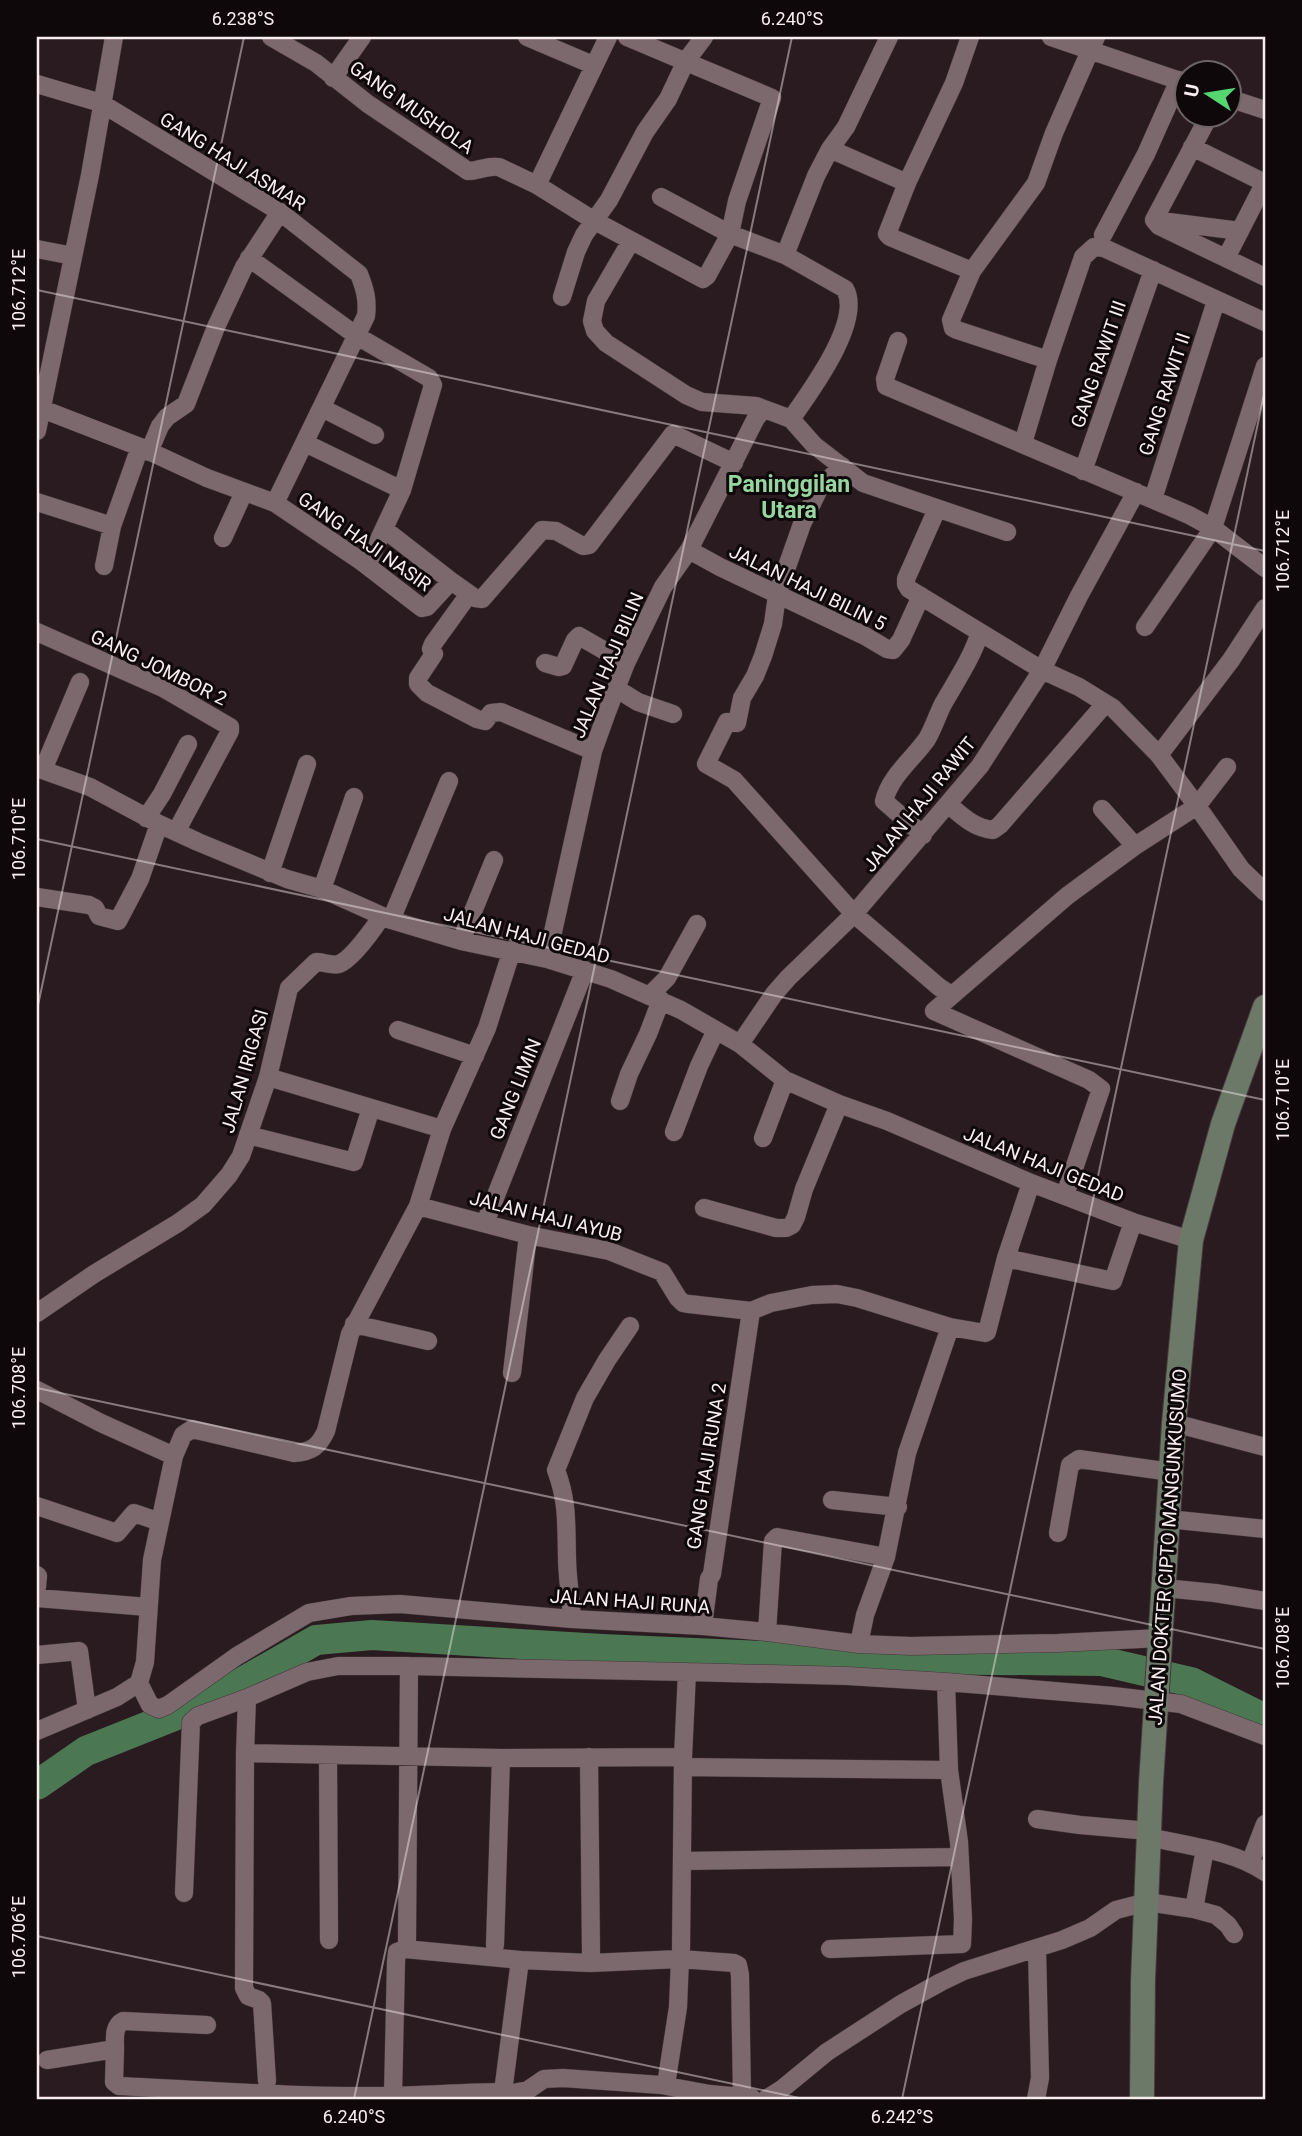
<svg xmlns="http://www.w3.org/2000/svg" width="1302" height="2136" font-family="Roboto,sans-serif">
  <style>
    .lines { fill: none; stroke-linecap: round; stroke-linejoin: round }
    .river { stroke: #4b7752; stroke-width: 30 }
    .street-casing { stroke: #45393c; stroke-width: 19 }
    .secondary-casing { stroke: #45393c; stroke-width: 26 }
    .street { stroke: #7b696e; stroke-width: 18 }
    .secondary { stroke: #6c7968; stroke-width: 24 }
    .ticks { fill: none; stroke: #f8eef0; stroke-width: 2; stroke-opacity: 0.45 }
    .labels { text-anchor: middle; stroke-width: 6; stroke-linejoin: round; paint-order: stroke }
    .street-label { font-size: 19px; fill: #f8eef0; stroke: #0e080a }
    .quarter-label { font-size: 23px; font-weight: bold; fill: #97d69f; stroke: #0e080a }
    .neatline { fill: none; stroke: #f8eef0; stroke-width: 2.5 }
    .ticks-label { font-size: 18px; text-anchor: middle; fill: #f8eef0 }
  </style>
  <rect width="100%" height="100%" fill="#2a1b20"/>
  <g class="lines">
    <path class="river" d="M37,1785L86,1751L204,1704L316,1640L372,1635L602,1649L810,1658L1101,1661L1191,1682L1265,1719"/>
    <g class="street-casing">
      <path id="street" d="M271,37L316,63L368,104L468,171C479,171 488,165 499,167L537,185
        M527,37L593,65
        M608,37L537,185L593,220L703,279L707,276L730,234L737,201L772,98L627,37
        M970,37L954,83L907,183L887,234L890,237L972,271
        M1051,37L1186,83
        M333,78L362,37
        M37,84L101,103L280,212L359,274C365,289 368,300 366,316L275,503
        M1228,98L1265,110
        M1192,147L1265,183
        M830,149L907,183
        M661,197L730,234L785,255L845,289C863,321 810,392 791,419
        M1154,220L1159,226L1265,277
        M1154,220L1209,116
        M1161,221L1240,231
        M1103,235L1146,154L1179,80
        M631,241L596,301L592,321L595,331L606,343L686,395L702,402L756,406L791,419L814,445L863,483L1007,532
        M37,249L73,256
        M785,255L816,176L830,149L846,127L889,37
        M249,258L357,336L429,378L433,385L402,490L367,565
        M1226,258L1265,182
        M562,297L576,252L584,235L609,200L645,132L668,99L686,61L704,37
        M898,341L885,379L886,386L1189,515L1213,528L1265,568
        M1048,360L957,330L953,328L951,320L972,271L1036,183L1054,133L1096,37
        M322,408L375,435
        M42,409L140,447L207,478L275,503L361,561L422,608L427,607L451,581L475,598L482,599L542,530L556,531L583,546L589,545L673,434L734,463
        M37,431L90,175L114,37
        M305,443L402,490
        M1023,443L1048,360L1083,257L1094,247L1104,248L1265,322
        M149,452L160,426L167,417L186,404L216,327L244,267L280,212
        M842,466L819,489L802,524L777,595L773,624L763,656L755,676L742,698L737,723L727,722L706,764L734,780L854,914L939,987L951,995
        M1083,471L1153,270
        M1153,499L1216,301
        M37,502L112,526
        M937,509L906,579V584L909,589L1042,670L1079,687L1113,708L1159,755L1197,806L1241,869L1265,892
        M384,529L451,581
        M223,538L244,492
        M689,550L720,567L865,636L887,649L893,650L901,640L921,596
        M104,566L112,526L140,447
        M469,594L433,644L431,649L434,654L418,678V684L427,693L477,719L485,721L491,713L501,712L593,751
        M1145,627L1213,528L1265,366
        M37,632L163,688L230,727V731L176,832
        M545,663L559,667L563,666L575,640L579,636L626,663
        M617,689L638,702L673,714
        M1159,755L1231,660L1265,608
        M37,768L90,787L159,824L198,842L287,879L322,889L391,920L461,941L547,959L611,979L681,1010L740,1044L785,1080L839,1104L887,1121L1031,1183L1133,1222L1191,1240
        M43,770L80,682
        M948,804C962,816 974,828 993,830L1000,825L1105,704
        M1102,809L1135,846
        M146,818L162,794L188,744
        M923,835L884,801C890,776 913,759 927,739C934,727 937,716 943,704C956,681 972,658 980,632
        M270,873L307,764
        M322,889L354,797
        M37,897L89,905L95,908L99,916L118,921L140,879L159,824
        M391,920L449,781
        M461,941L494,860
        M547,959L593,751L607,712L626,663L663,587L689,550L756,418L763,410
        M650,995L667,978L697,924
        M398,1030L475,1056
        M740,1044L774,994L788,978L854,914L980,766L1042,670L1079,596L1136,492
        M268,1077L442,1129
        M620,1101L629,1074L648,1034L661,1000
        M674,1132L699,1066L716,1030
        M248,1135L354,1162L371,1108
        M763,1138L785,1080
        M1065,1195L1101,1089L1089,1080L934,1011L1067,896L1135,846L1197,806L1227,767
        M418,1206L528,1235L609,1251L662,1272L678,1298L683,1303L689,1304L751,1311L771,1303L812,1295L837,1294L857,1298L950,1327L985,1333L987,1332L1006,1258L1031,1183
        M704,1208L776,1228H786L792,1225L796,1217L804,1189L839,1104
        M485,1223L585,970
        M1006,1258L1113,1281L1133,1222
        M37,1313L94,1274L178,1223L203,1205L229,1175L241,1156L268,1077L289,988L316,962C323,962 333,966 339,964C352,959 374,928 382,916
        M354,1324L428,1341
        M512,1373L528,1235
        M37,1390L101,1423L174,1456
        M1174,1423L1265,1447
        M832,1500L898,1507
        M37,1506L117,1533L134,1513L160,1522
        M1168,1519L1265,1529
        M1058,1533L1070,1465L1079,1459L1171,1472
        M37,1575L38,1576L37,1587
        M1164,1588L1215,1593L1265,1601
        M37,1598L148,1607
        M572,1619C571,1598 567,1578 567,1557C566,1524 568,1502 556,1470L585,1398L607,1360L630,1326
        M703,1626L709,1579L712,1574L751,1311
        M767,1632L773,1541L777,1537L886,1557
        M859,1644L865,1615L886,1557L907,1453L950,1327
        M37,1655L79,1651L87,1710
        M139,1683L150,1705L159,1709L168,1705L237,1656L309,1613L351,1606L400,1604L572,1619L703,1626L767,1632L859,1644L911,1646L1058,1643L1161,1638
        M247,1698L245,1753L244,1988L248,1996L259,2000L262,2003L267,2081
        M37,1731L117,1697L139,1683L145,1662L152,1560L174,1456L183,1435L192,1429L294,1453C312,1452 319,1446 326,1431L350,1334L418,1206L442,1129L487,1028L512,950
        M245,1753L501,1758L683,1757
        M328,1756L329,1940
        M589,1757L591,1953
        M683,1767L949,1770
        M1037,1819L1080,1825L1149,1831
        M1149,1837C1187,1846 1232,1850 1265,1872
        M683,1861L960,1857
        M1250,1863L1265,1824
        M184,1893L191,1722L198,1716L247,1698L307,1672L338,1666H409L687,1672L848,1676L946,1682L1113,1696L1181,1704L1265,1736
        M1194,1909L1205,1849
        M407,1941L409,1666
        M495,1945L501,1758
        M681,1949L683,1757L687,1672
        M830,1949L962,1944L963,1919L959,1842L949,1770L946,1682
        M520,1960L503,2092L513,2093L528,2090L544,2079L563,2078L661,2085L710,2094L752,2098
        M115,2049C115,2039 113,2026 123,2021L207,2025
        M47,2060L115,2049L114,2082L119,2086C206,2090 293,2097 380,2096C421,2096 462,2092 503,2092
        M666,2085L678,2007L680,1959
        M393,2096L396,1961L397,1952L405,1949L520,1960L590,1963L680,1959L734,1963L738,1965L740,1975L742,2097
        M766,2099L782,2089L827,2052L901,2004L941,1982L964,1971L1062,1940L1090,1928L1116,1910L1147,1902L1194,1909L1216,1915L1228,1925L1234,1934
        M1036,2099L1040,2078L1037,1949"/>
    </g>
    <g class="secondary-casing">
      <path id="secondary" d="M1142,2099L1143,1980L1151,1783L1174,1423L1191,1240L1223,1124L1265,1007"/>
    </g>
    <use href="#street" class="street"/>
    <use href="#secondary" class="secondary"/>
  </g>
  <path class="ticks" d="M37,290L1265,551M37,839L1265,1100M37,1010L244,37M37,1388L1265,1649M37,1936L804,2099M354,2099L792,37M902,2099L1265,390"/>
  <g class="labels">
    <g class="street-label">
      <text transform="translate(412 107) rotate(35)" y="7">GANG MUSHOLA</text>
      <text transform="translate(233 161) rotate(32)" y="7">GANG HAJI ASMAR</text>
      <text transform="translate(1098 364) rotate(-71)" y="7">GANG RAWIT III</text>
      <text transform="translate(1164 394) rotate(-72)" y="7">GANG RAWIT II</text>
      <text transform="translate(365 541) rotate(35)" y="7">GANG HAJI NASIR</text>
      <text transform="translate(808 587) rotate(26)" y="7">JALAN HAJI BILIN 5</text>
      <text transform="translate(607 665) rotate(-67)" y="7">JALAN HAJI BILIN</text>
      <text transform="translate(159 667) rotate(26)" y="7">GANG JOMBOR 2</text>
      <text transform="translate(919 804) rotate(-51)" y="7">JALAN HAJI RAWIT</text>
      <text transform="translate(527 935) rotate(15)" y="7">JALAN HAJI GEDAD</text>
      <text transform="translate(244 1071) rotate(-74)" y="7">JALAN IRIGASI</text>
      <text transform="translate(515 1089) rotate(-68)" y="7">GANG LIMIN</text>
      <text transform="translate(1044 1164) rotate(22)" y="7">JALAN HAJI GEDAD</text>
      <text transform="translate(546 1216) rotate(14)" y="7">JALAN HAJI AYUB</text>
      <text transform="translate(706 1466) rotate(-81)" y="7">GANG HAJI RUNA 2</text>
      <text transform="translate(1167 1547) rotate(-86)" y="7">JALAN DOKTER CIPTO MANGUNKUSUMO</text>
      <text transform="translate(630 1601) rotate(4)" y="7">JALAN HAJI RUNA</text>
    </g>
    <g class="quarter-label">
      <text x="789" y="492">Paninggilan<tspan x="789" dy="26">Utara</tspan></text>
    </g>
  </g>
  <rect width="1302" height="2136" fill="none" stroke="#0e080a" stroke-width="77"/>
  <g transform="translate(1208 94) rotate(282)"><circle r="33" fill="#0e080a" stroke="#6c6466" stroke-width="2"/>
  <path d="M0-5L12 26L0 18L-12 26Z" fill="#55d671"/>
  <text y="-10" font-size="19" font-weight="bold" text-anchor="middle" fill="#f8eef0">U</text>
  </g>
  <rect x="38" y="38" width="1226" height="2060" class="neatline"/>
  <g class="ticks-label">
    <text x="243" y="25">6.238°S</text>
    <text x="792" y="25">6.240°S</text>
    <text transform="translate(19 290) rotate(-90)" y="6">106.712°E</text>
    <text transform="translate(1283 551) rotate(-90)" y="6">106.712°E</text>
    <text transform="translate(19 839) rotate(-90)" y="6">106.710°E</text>
    <text transform="translate(1283 1100) rotate(-90)" y="6">106.710°E</text>
    <text transform="translate(19 1388) rotate(-90)" y="6">106.708°E</text>
    <text transform="translate(1283 1648) rotate(-90)" y="6">106.708°E</text>
    <text transform="translate(19 1937) rotate(-90)" y="6">106.706°E</text>
    <text x="354" y="2123">6.240°S</text>
    <text x="902" y="2123">6.242°S</text>
  </g>
</svg>
